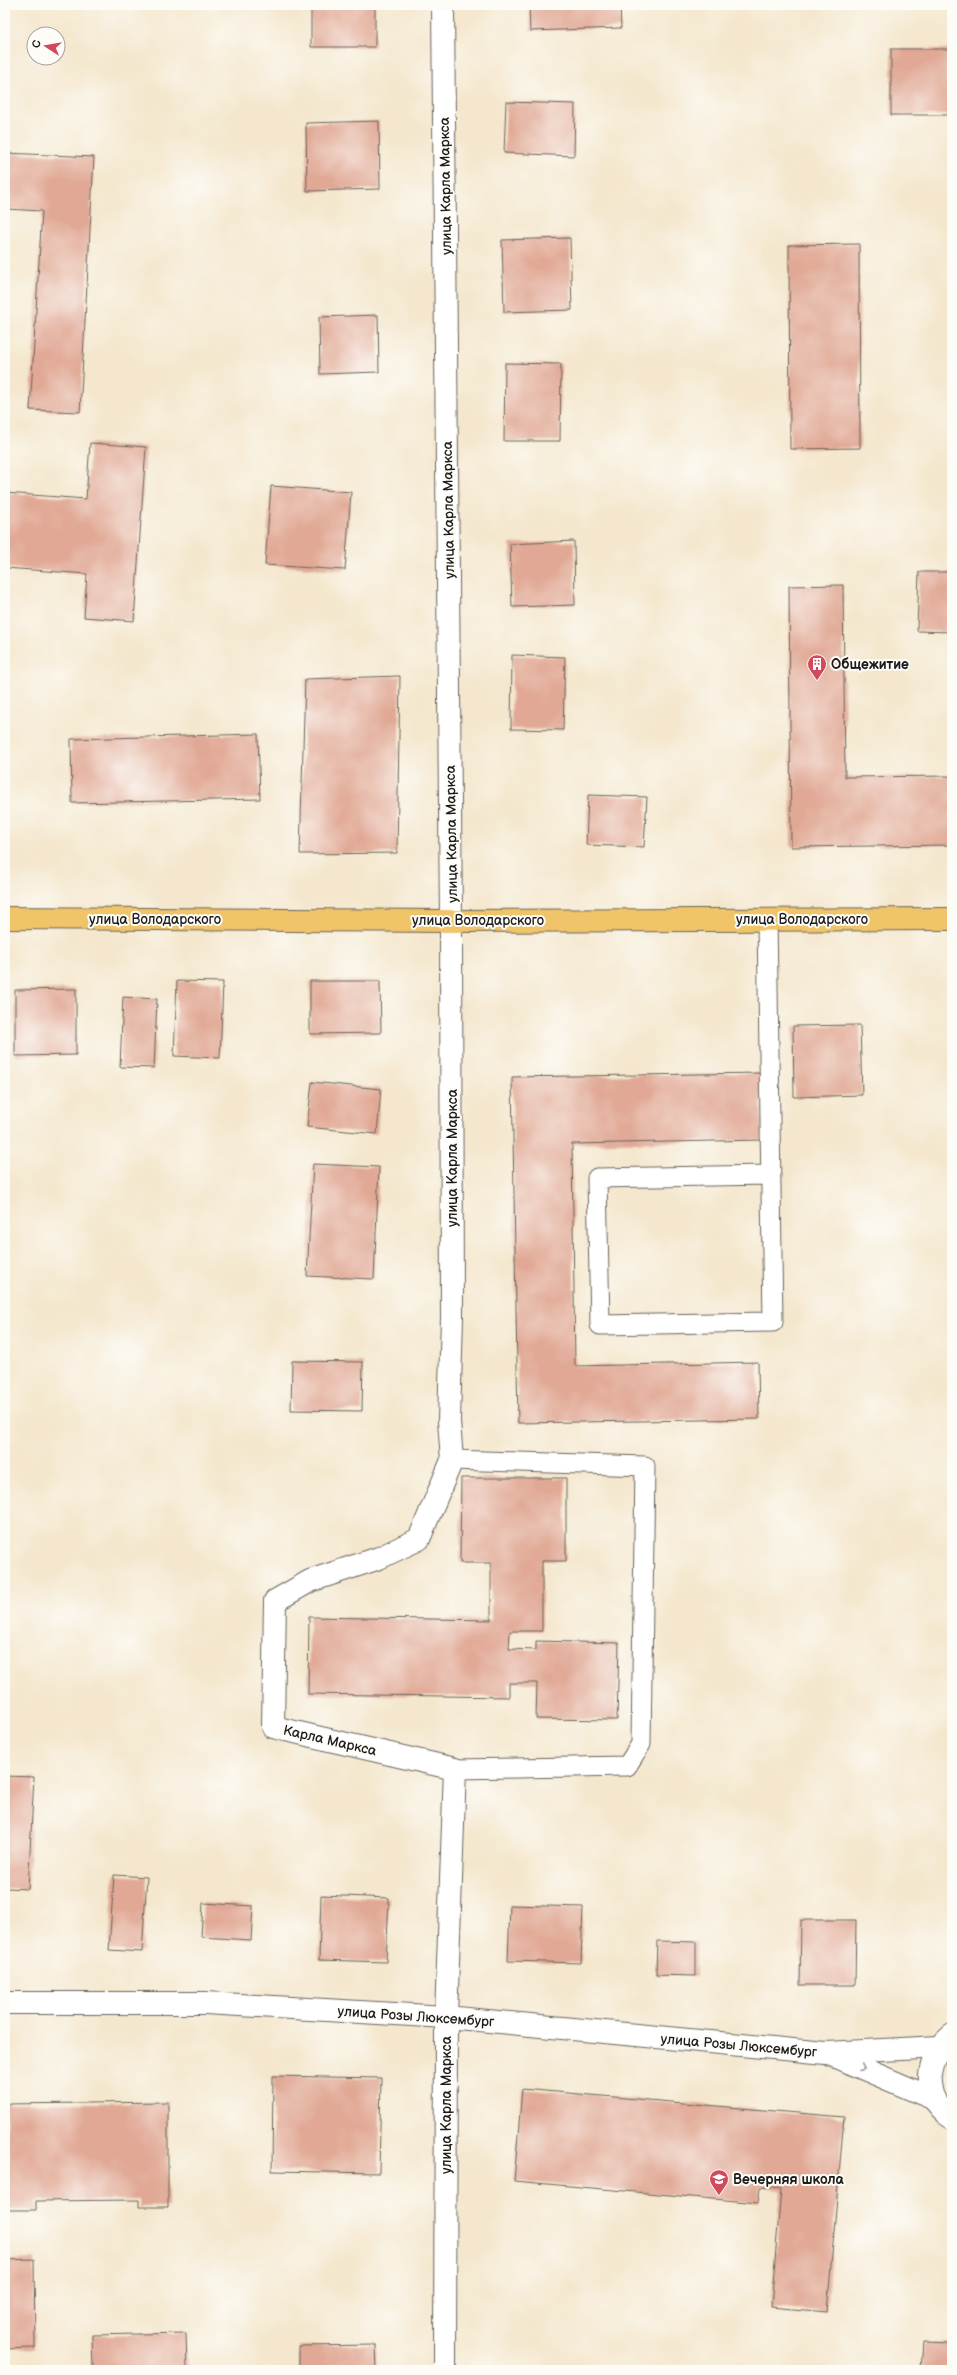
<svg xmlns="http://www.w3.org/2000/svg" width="957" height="2375" font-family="'Balsamiq Sans',sans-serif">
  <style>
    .building { fill: #e1a995 }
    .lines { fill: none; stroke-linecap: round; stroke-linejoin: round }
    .lane-casing { stroke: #68635a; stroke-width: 21 }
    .street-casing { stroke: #68635a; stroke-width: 24 }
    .primary-casing { stroke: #68635a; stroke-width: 24 }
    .lane { stroke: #fff; stroke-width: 19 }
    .street { stroke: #fff; stroke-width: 22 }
    .primary { stroke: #f0c469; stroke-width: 22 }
    .oneway { stroke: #999 }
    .labels { text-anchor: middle; stroke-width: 4; stroke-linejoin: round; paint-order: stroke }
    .street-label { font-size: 14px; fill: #1c1c1c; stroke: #fdfcf7 }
    .poi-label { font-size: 14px; font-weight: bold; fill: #1c1c1c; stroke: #fdfcf7; text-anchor: start }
  </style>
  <rect width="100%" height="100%" fill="#fdfcf7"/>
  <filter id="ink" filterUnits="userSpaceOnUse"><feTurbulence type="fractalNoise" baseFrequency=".025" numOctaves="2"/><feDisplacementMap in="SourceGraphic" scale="8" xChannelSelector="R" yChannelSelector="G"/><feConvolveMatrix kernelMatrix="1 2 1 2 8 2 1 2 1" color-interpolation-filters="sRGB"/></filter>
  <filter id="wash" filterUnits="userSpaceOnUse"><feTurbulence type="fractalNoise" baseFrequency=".012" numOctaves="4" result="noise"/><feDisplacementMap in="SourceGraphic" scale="16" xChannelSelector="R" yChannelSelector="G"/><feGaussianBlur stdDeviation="0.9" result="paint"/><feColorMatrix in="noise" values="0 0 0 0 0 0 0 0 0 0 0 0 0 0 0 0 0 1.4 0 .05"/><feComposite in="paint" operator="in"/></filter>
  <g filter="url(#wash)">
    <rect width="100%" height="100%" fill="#f4e7ce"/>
    <g id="blocks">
      <path class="building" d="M311,5H375V47H311Z
        M529,5H620L621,28L530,31Z
        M891,49H952V115H891Z
        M506,102L575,104L574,156L504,153Z
        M379,121L380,189L307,191L306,123Z
        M5,153L94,157L80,412L30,410L42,211L5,209Z
        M570,238L572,310L504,312L502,240Z
        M859,244L860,448L790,449L789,245Z
        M378,315L379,372L320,374L319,317Z
        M505,363L561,364L560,441H504Z
        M90,443L146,447L134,621L84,617L87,574L5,568V493L86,499Z
        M271,486L351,492L345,570L265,565Z
        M574,541L575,605L512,607L510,544Z
        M919,572H952V632L917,631Z
        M843,585L845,777L952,776V845L791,847L789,586Z
        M512,655L565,657L563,730L511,729Z
        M400,676L397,853L300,854L305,679Z
        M258,734L260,799L72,803L71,739Z
        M588,795L647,797L644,847L586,845Z
        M177,981L223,982L220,1058L174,1056Z
        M310,981H380L381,1033L310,1034Z
        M76,989V1055L15,1056V990Z
        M123,997L157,999L154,1068L120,1067Z
        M860,1025L862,1095L794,1097L793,1026Z
        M761,1073L762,1140L572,1144L575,1366L758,1362L759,1419L518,1423L512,1077Z
        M312,1082L381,1089L377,1134L307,1127Z
        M313,1164L379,1167L374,1279L307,1276Z
        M292,1361L363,1362L362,1411L291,1410Z
        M461,1478H566V1561H542V1631H510L509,1649L536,1650V1641L619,1643L617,1720L536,1719L537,1683H509V1697L308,1694L309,1617L491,1620V1563H460Z
        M5,1776L34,1777L28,1889L5,1888Z
        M114,1875L147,1877L142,1952L109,1950Z
        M321,1895L389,1898L386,1962L319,1960Z
        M203,1903L253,1906L251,1940L201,1937Z
        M510,1905L583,1907L581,1963L508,1961Z
        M801,1920H856L855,1985H800Z
        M657,1941L696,1942V1976L656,1975Z
        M273,2076L381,2078L379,2173L272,2171Z
        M522,2089L844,2117L827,2312L771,2307L781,2189L760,2187L758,2203L514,2181Z
        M168,2102V2207H139V2200L36,2201V2210H7L6,2104Z
        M34,2259L35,2348L5,2349V2260Z
        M186,2333L187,2370H93L92,2335Z
        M923,2343L952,2344V2370H921Z
        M376,2345L377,2370H299V2346Z"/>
    </g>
  </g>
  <g filter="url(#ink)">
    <use href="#blocks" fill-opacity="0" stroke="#68635a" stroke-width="1"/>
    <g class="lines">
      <g class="lane-casing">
        <path id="lane" d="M767,919L773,1322L600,1325L597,1178L771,1175
          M452,1460L645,1466L641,1744L627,1766L455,1769"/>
      </g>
      <g class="street-casing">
        <path id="street" d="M443,5L451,921L452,1317L449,1421L452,1460L419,1539L379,1558L310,1581L275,1601L273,1727L455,1769L446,2017L445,2370
          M5,2003H205L446,2017L826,2053L939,2047
          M952,2035C926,2056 919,2098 952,2118
          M831,2055L934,2099"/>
      </g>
      <g class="primary-casing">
        <path id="primary" d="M5,918L451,921L952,919"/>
      </g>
      <use href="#lane" class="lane"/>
      <use href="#street" class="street"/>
      <use href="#primary" class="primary"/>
    </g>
    <defs><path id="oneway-chevron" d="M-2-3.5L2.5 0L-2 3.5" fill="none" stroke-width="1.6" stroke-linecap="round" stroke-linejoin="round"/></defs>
    <use class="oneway" href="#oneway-chevron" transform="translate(862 2068) rotate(24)"/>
  </g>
  <defs>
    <g id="building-pin" transform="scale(1)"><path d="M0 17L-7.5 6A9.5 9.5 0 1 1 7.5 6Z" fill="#d1495b" stroke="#fdfcf7"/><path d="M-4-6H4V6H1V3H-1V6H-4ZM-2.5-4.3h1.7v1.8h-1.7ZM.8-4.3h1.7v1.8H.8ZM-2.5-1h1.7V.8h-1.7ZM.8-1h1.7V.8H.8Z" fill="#fff"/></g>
    <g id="school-pin" transform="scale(1)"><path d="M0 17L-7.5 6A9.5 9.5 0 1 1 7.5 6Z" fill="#d1495b" stroke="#fdfcf7"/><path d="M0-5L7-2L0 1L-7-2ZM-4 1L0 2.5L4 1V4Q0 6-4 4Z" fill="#fff"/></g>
  </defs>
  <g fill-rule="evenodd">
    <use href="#building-pin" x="817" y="664"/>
    <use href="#school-pin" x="719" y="2179"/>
  </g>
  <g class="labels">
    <g class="street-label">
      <text transform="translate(445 186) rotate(-91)" y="5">улица Карла Маркса</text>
      <text transform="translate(448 510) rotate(-91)" y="5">улица Карла Маркса</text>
      <text transform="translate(451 834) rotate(-91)" y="5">улица Карла Маркса</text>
      <text x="155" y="924">улица Володарского</text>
      <text x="802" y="924">улица Володарского</text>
      <text x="478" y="925">улица Володарского</text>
      <text transform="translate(452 1158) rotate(-90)" y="5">улица Карла Маркса</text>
      <text transform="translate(330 1740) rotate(13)" y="5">Карла Маркса</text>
      <text transform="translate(416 2016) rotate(4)" y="5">улица Розы Люксембург</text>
      <text transform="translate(739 2045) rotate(5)" y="5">улица Розы Люксембург</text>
      <text transform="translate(446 2105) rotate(-90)" y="5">улица Карла Маркса</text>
    </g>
    <g class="poi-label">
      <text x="831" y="669">Общежитие</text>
      <text x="733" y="2184">Вечерняя школа</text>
    </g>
  </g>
  <rect width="957" height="2375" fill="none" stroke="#fdfcf7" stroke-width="20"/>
  <g transform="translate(46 46) rotate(282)"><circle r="19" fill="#fdfcf7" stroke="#a3a29f"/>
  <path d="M0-3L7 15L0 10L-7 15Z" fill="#d1495b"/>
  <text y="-6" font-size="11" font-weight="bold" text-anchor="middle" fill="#1c1c1c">С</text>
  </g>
</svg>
